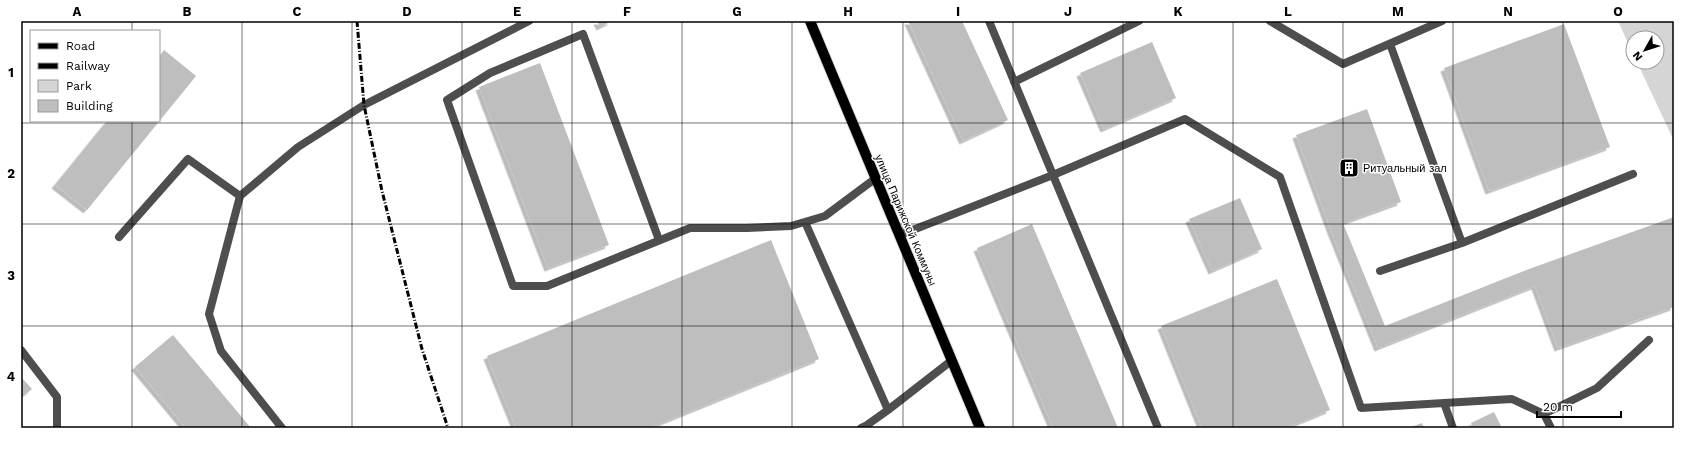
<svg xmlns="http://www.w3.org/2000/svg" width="1695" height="449" font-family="'Work Sans',sans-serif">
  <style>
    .green { fill: #d5d5d5 }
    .building { fill: #bebebe; filter: url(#shadow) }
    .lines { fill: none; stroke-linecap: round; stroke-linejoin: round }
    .primary-casing { stroke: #dbdbdb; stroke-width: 12 }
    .lane { stroke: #4e4e4e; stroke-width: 8 }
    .primary { stroke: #000; stroke-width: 10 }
    .rail { stroke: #000; stroke-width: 3; stroke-dasharray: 6 2 1 2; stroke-linecap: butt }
    .grid { fill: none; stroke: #000; stroke-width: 1; stroke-opacity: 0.55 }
    .labels { text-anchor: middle; stroke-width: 3; stroke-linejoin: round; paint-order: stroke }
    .poi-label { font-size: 11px; fill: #000; stroke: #fff; text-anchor: start }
    .street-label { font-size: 11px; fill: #000; stroke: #fff }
    .neatline { fill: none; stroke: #000; stroke-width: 1.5 }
    .grid-label { font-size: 13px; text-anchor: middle; font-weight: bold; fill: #000 }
  </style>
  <defs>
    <filter id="shadow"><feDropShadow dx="-3.5" dy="3.5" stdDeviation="0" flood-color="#0004"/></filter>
  </defs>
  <rect width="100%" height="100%" fill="#fff"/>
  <path class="green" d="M1618,21H1674V141L1637,62H1657V38H1633V54Z"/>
  <path class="building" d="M597,21H612L600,27Z
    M908,21H962L1008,120L963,141Z
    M1564,24L1610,147L1489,191L1444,68Z
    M1152,42L1176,98L1104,129L1080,73Z
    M164,50L196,76L87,210L55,185L107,121H159V57Z
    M540,63L609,245L548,268L479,87Z
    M1367,109L1401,202L1343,223L1385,326L1529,269L1674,217V307L1558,348L1535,286L1378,348L1330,228L1296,135Z
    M1240,198L1262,249L1212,271L1189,219Z
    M1032,224L1118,428H1053L977,248Z
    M771,240L819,359L649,428H516L487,356Z
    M1277,279L1330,410L1286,428H1202L1161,326Z
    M173,335L251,428H186L135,367Z
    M21,377L32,389L21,398Z
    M1494,412L1502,428H1473L1471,423Z
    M1422,423L1424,428H1408Z"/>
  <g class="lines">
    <g class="primary-casing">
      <path id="primary" d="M810,21L980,428"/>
    </g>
    <path class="lane" d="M989,21L1158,428
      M1270,21L1343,64L1442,21
      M1390,44L1462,243L1633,174
      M1014,82L1139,21
      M805,222L888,410
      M900,235L1053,175L1185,119L1280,177L1361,408L1444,403L1453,428
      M119,237L188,159L240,196
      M659,240L583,34L490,73L447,100L513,286H547L690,228H747L791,226L825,216L876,178
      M1380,271L1462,243
      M21,350L57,397V428
      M1444,403L1512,399L1544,414L1551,428
      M1544,414L1597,388L1649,340
      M282,428L221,351L209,314L240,196L298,147L364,105L529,21
      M861,428L867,425L888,410L951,361"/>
    <use href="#primary" class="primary"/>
    <path class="rail" d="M357,21L364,105L382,191L422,349L448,428"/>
  </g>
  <path class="grid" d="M132,21V31M242,21V428M352,21V428M462,21V428M572,21V428M682,21V428M792,21V428M903,21V428M1013,21V428M1123,21V428M1233,21V428M1343,21V428M1453,21V428M1563,21V428M132,121V428M21,123H1674M21,224H1674M21,326H1674"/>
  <defs>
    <g id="building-square" transform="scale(1)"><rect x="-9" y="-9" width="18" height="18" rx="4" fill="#000" stroke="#fff"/><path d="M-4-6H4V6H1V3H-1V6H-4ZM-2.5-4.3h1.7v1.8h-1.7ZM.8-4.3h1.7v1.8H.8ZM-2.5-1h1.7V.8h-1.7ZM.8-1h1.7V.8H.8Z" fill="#fff"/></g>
  </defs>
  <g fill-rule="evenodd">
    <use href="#building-square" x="1349" y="168"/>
  </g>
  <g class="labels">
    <g class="poi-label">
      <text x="1363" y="172">Ритуальный зал</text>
    </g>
    <g class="street-label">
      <text transform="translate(906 220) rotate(67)" y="4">улица Парижской Коммуны</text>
    </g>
  </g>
  <rect width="1695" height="449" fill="none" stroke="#ffffff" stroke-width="44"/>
  <rect x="30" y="30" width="130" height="92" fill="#ffffff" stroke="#999999"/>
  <rect x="38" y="43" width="20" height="6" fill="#000000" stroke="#999999"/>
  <text x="66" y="50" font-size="12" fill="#000000">Road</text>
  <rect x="38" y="63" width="20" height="6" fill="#000000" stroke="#999999"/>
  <text x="66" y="70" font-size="12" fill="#000000">Railway</text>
  <rect x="38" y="80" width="20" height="12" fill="#d5d5d5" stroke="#999999"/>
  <text x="66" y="90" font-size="12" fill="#000000">Park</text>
  <rect x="38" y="100" width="20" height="12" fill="#bebebe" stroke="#999999"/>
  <text x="66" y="110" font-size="12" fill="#000000">Building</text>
  <g transform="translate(1645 50) rotate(231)"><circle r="19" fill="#ffffff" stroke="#999999"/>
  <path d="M0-3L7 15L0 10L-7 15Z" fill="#000000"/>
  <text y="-6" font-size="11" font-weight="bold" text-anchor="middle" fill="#000000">N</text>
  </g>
  <path d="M1537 411v6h84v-6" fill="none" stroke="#000000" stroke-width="2"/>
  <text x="1543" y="411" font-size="12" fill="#000000" stroke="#ffffff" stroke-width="3" paint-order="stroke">20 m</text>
  <rect x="22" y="22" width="1651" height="405" class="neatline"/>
  <g class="grid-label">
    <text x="77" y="16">A</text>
    <text x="187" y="16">B</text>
    <text x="297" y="16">C</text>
    <text x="407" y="16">D</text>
    <text x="517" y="16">E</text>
    <text x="627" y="16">F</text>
    <text x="737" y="16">G</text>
    <text x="848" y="16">H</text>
    <text x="958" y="16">I</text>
    <text x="1068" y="16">J</text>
    <text x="1178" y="16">K</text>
    <text x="1288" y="16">L</text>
    <text x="1398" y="16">M</text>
    <text x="1508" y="16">N</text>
    <text x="1618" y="16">O</text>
    <text x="11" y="77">1</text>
    <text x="11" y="178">2</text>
    <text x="11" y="280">3</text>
    <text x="11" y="381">4</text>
  </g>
</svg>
